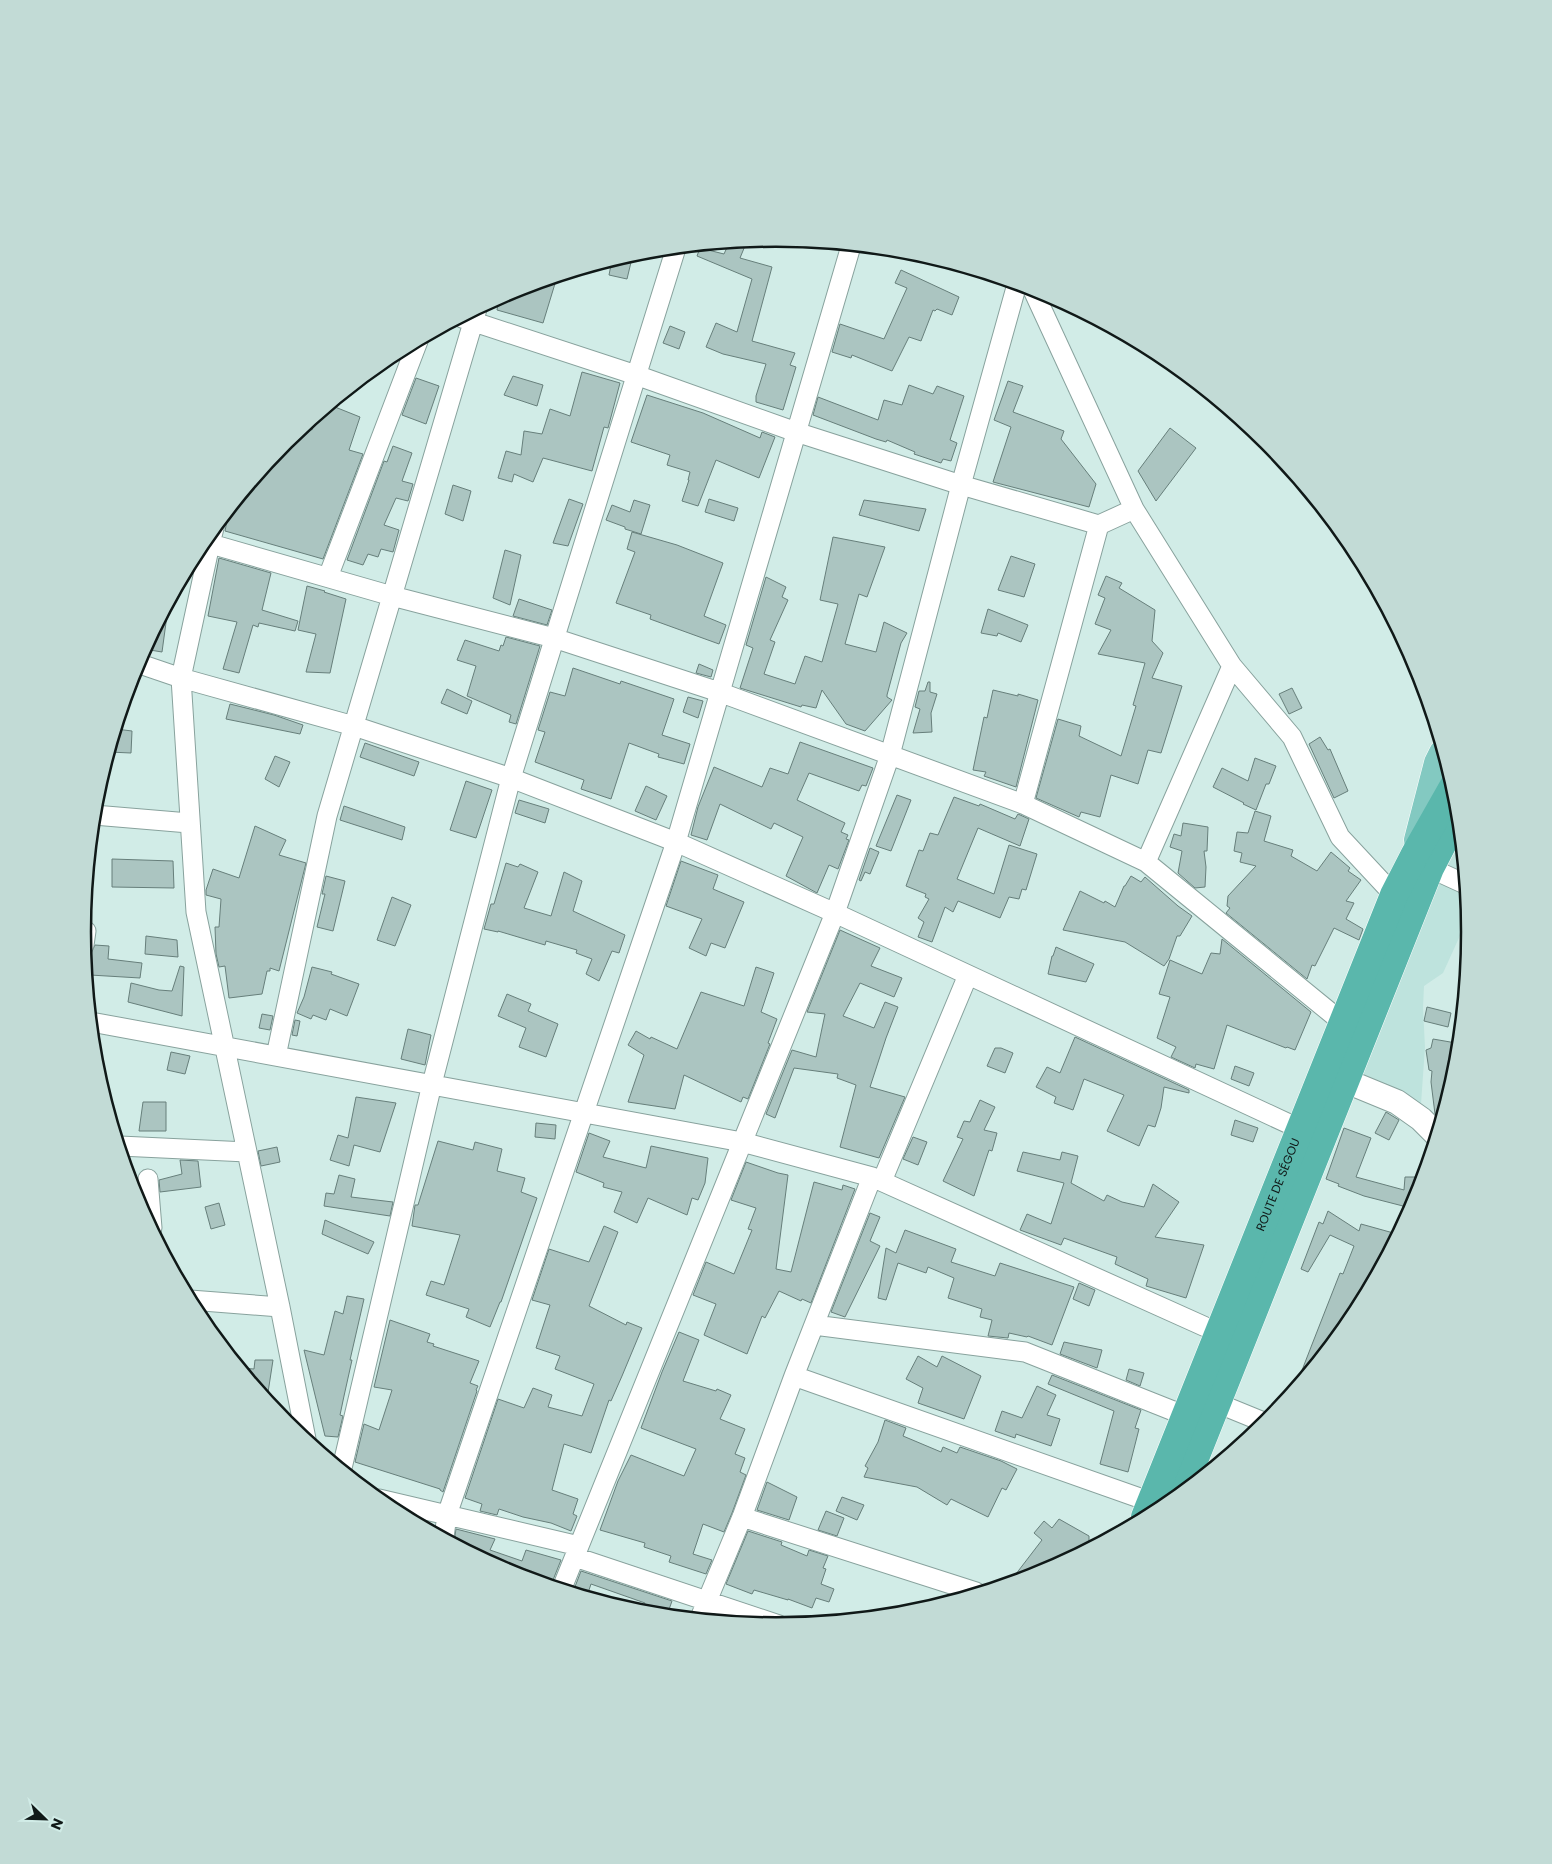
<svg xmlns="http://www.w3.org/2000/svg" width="1552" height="1864" font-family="Poppins,sans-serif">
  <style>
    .built { fill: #bee3dd }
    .building { fill: #abc5c1; stroke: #677f7b }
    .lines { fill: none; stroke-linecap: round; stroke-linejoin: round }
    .minor-casing { stroke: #88a29d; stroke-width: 21 }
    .tertiary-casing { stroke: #88a29d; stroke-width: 26 }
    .primary-casing { stroke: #fff; stroke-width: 29 }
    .trunk-casing { stroke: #fff; stroke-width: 29 }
    .minor { stroke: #fff; stroke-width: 19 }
    .tertiary { stroke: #fff; stroke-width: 24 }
    .primary { stroke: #83c9c1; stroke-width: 28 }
    .trunk { stroke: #5ab7ac; stroke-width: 28 }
    .labels { text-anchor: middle; stroke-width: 4; stroke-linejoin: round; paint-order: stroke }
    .street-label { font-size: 12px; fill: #101918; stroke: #d1ece7 }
    .rim { fill: none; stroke: #101918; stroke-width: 2.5 }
  </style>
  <rect width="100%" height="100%" fill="#d1ece7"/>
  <path class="built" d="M1458,820L1468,918L1443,973L1424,986L1423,1008L1425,1047L1421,1104L1350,1078Z"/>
  <path class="building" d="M747,241L740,258L772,267L752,341L795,353L790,365L796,367L783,410L756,402V396L766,364L723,354L706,347L716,323L737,332L752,279L697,256L700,248L724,254L729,243Z
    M633,254L627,279L609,275L612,260Z
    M901,270L959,297L952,315L937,309L935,311L933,310L921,341L909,337L892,371L852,355L851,358L832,352L840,324L884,339L907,288L895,283Z
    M557,277L543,323L497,310L499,297L511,291Z
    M670,326L685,332L679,349L663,343Z
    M582,372L620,383L608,428L604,427L592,471L543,458L533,482L514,474L512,482L498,478L506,451L521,455L524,431L542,434L550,409L570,416Z
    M513,376L543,385L537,406L504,395Z
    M416,378L439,386L426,424L402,415Z
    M1008,381L1023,386L1013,412L1064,431L1061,439L1096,484L1089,507L993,482L1011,427L994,420Z
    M909,385L933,394L937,386L964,396L950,440L957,443L951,461L943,459L941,463L914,454L915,452L887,440L886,442L876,439L813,415L818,397L878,420L884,400L902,405Z
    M647,395L703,413L760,438L762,432L775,437L759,478L716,460L698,506L682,501L689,480H688L690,472L667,465L670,455L631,442Z
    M330,405L360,417L349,450L363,454L323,559L225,531L229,511L286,441L304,427L312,430L318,415Z
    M1170,428L1196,448L1156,501L1138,471Z
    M393,446L412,453L402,481L413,484L408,501L396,498L384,525L399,530L393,552L381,549L378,557L368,554L363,565L347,560L384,461L387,462Z
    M453,485L471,491L463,521L445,514Z
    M569,499L583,504L568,546L553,543Z
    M709,499L738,508L734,521L705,512Z
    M634,500L650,505L641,534L625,529V527L606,520L612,505L630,512Z
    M864,500L926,509L919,531L859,515Z
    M632,532L677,545L723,563L704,616L726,625L719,644L650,619L651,615L616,603L635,552L627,549Z
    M833,537L885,547L867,597L859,594L845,644L876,652L884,622L907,633L901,643L887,695V697L892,700L865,731L846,724L822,690L816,708L802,705L801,707L740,688L753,648L746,645L766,577L786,587L782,597L788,600L770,640L775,642L764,674L795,684L805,656L822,662L838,604L820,600Z
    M505,550L521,555L510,605L493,598Z
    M1011,556L1035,564L1024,597L998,590Z
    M219,558L271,573L262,610L298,621L295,631L259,623L258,627L253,625L239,673L223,669L237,622L208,616Z
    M1106,576L1122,583L1119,588L1155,610L1152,641L1163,653L1152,678L1182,686L1161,753L1148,750L1138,784L1111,775L1100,817L1081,812L1079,817L1036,798L1058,719L1081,726L1079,736L1121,756L1136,706L1133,705L1145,663L1098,654L1111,630L1095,624L1105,598L1098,595Z
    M307,586L325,591L324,592L346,599L330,673L306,672L316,634L298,630Z
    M519,599L552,610L547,625L513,616Z
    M167,608H168L162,652L144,649Z
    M988,609L1028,625L1021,642L998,633L997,636L981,633Z
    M506,637L540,646L516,724L509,722L511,715L467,696L476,666L457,660L465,640L499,651L501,645L503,646Z
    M699,664L713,670L711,677L696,673Z
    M573,668L620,684L621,681L674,699L662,735L690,744L684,764L658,757L659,754L629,743L611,799L581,789L584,780L535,762L545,732L538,730L550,692L565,696Z
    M928,682H930V692L937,694L931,713L932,732L913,733L920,709L915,707L919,691H925Z
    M1292,688L1302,708L1289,714L1279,694Z
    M447,689L472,701L467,714L441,703Z
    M993,690L1018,696V694L1038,700L1016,787L984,776L986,772L973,770L984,717L987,718Z
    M688,697L703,701L698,718L683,712Z
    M230,704L274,715L303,725L300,734L226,719Z
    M116,729L132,731L131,753L109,752Z
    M1320,737L1328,750L1330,749L1348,791L1334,798L1309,744Z
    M800,742L873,768L866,786L862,785L859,791L809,773L797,800L845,823L841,832L848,835L846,839L849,840L838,869L829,865L817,893L786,876L803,837L774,823L771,829L720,804L707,840L691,835L698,807L714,767L762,787L770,768L788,774Z
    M365,743L419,762L414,776L360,757Z
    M275,756L290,762L279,787L265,779Z
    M1255,758L1276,766L1269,784H1266L1256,810L1243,804L1244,803L1213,787L1222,768L1248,781Z
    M466,781L492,790L476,838L450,830Z
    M646,786L667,796L656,820L635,811Z
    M897,795L911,800L891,851L876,846Z
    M954,797L979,806L980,804L1015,819L1018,814L1029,819L1020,846L978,828L957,879L994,894L1009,845L1037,854L1026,890L1022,889L1019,899L1009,897L1000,918L958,901L953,912L945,907L932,942L918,937L924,922L918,918L929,899L925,897L926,894L906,886L919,850L923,851L930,833L938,835Z
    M519,800L549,809L545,823L515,813Z
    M344,806L405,827L402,840L340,820Z
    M1255,811L1271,816L1264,841L1293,850L1291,856L1317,871L1331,852L1350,868L1348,871L1361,880L1346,901L1354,903L1346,919L1363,929L1359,940L1334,928L1315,966L1312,965L1307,979L1226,913L1230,908L1227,906L1228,896L1256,866L1240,862L1242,853L1234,851L1237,832L1248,833Z
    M1183,823L1208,827L1207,851H1204L1206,867L1205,887L1195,888L1178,873L1182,851L1170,847L1174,834L1181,836Z
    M255,826L286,840L279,855L306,863L279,971L270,968V971H267L262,994L229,998L225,966L219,967L216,954L215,927H219L221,899L206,895V890L213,869L239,878Z
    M870,848L879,852L870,874L865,872L861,881L859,880Z
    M112,859L173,861L174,888L112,887Z
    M681,861L718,875L713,889L744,902L725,948L711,943L706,956L689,948L702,919L666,906Z
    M506,863L518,867L520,864L538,872L524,908L551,916L564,872L582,881L573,911L625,935L619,953L612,951L599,981L586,974L592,959L576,953L577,950L546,941L545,945L498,931V932L484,929L491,904H494Z
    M326,876L345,881L333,931L317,927L325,894H322Z
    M1131,876L1141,882L1145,877L1178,906L1192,916L1180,936H1177L1169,959L1164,966L1125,942L1063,930L1080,891L1104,903L1105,901L1115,907L1124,886H1125Z
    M392,897L411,905L395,946L377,940Z
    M840,930L880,948L871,966L902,978L894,997L860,983L843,1016L874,1028L885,1002L898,1007L886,1038L870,1087L905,1097L879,1158L840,1147L856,1085L837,1078L838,1074L794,1068L775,1118L766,1114L792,1050L816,1057L825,1014L807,1012Z
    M146,936L177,940L178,957L145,954Z
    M1222,939L1311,1012L1295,1050L1287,1047L1286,1048L1227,1025L1214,1069L1196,1064L1195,1068L1171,1057L1176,1047L1157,1038L1170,997L1159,994L1170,960L1202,974L1211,953L1220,954Z
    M95,945L109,946L108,959L142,963L140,978L90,975L91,953Z
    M1056,947L1094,964L1086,982L1048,974L1052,956H1053Z
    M180,966L184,967L182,1016L128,1002L131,983L159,990L172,991Z
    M312,967L332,972L331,974L359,984L347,1016L330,1009L326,1020L313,1015L311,1019L297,1013L304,997Z
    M756,967L774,973L761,1012L777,1019L768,1043L770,1044L748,1099L743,1097L741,1102L684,1075L675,1109L628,1102L644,1055L628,1045L636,1031L650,1039L651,1037L677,1049L701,992L744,1006Z
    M507,994L531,1004L528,1011L558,1024L546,1057L519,1047L526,1028L498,1016Z
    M1427,1007L1451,1013L1448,1027L1424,1021Z
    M262,1014L273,1016L270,1030L259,1028Z
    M295,1020L300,1021L297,1036L292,1035Z
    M408,1029L431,1035L425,1065L401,1059Z
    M1075,1037L1189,1090V1093L1164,1087L1161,1108L1155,1127L1148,1125L1139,1146L1107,1131L1124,1095L1084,1079L1073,1110L1054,1103L1056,1097L1036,1087L1047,1067L1060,1073Z
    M1433,1039L1456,1043L1450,1081L1452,1082L1440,1119L1435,1114L1431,1082L1432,1071L1429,1070L1426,1050L1431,1048Z
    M995,1048H1001L1013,1053L1005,1073L987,1066Z
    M171,1052L190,1056L185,1074L167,1070Z
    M1235,1066L1254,1073L1249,1086L1231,1079Z
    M356,1097L396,1103L380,1152L354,1145L349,1166L330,1160L338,1135L348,1138Z
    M980,1100L995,1107L984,1130L997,1133L992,1151L989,1150L974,1196L943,1181L963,1139L957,1137L964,1121L970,1122Z
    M143,1102H166V1131H139Z
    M1386,1112L1399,1120L1389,1140L1375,1133Z
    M1235,1120L1258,1128L1253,1142L1231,1135Z
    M536,1123L556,1125L555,1139L535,1137Z
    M1344,1128L1371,1138L1356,1177L1404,1190L1405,1177H1423L1417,1198L1403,1224V1206L1364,1196L1338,1186L1339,1184L1326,1179Z
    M589,1133L610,1141L603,1157L646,1168L651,1146L708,1158L705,1183L698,1200L692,1198L687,1215L648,1198L637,1223L614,1212L622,1192L603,1187L604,1183L576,1172Z
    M913,1137L927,1142L918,1165L903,1159Z
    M438,1141L473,1150L475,1142L502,1149L497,1171L525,1178L521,1192L537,1198L501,1302H500L490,1327L466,1317L469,1309L426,1295L431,1281L444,1285L460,1235L412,1226L415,1205H418Z
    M277,1147L280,1162L261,1166L258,1151Z
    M1023,1152L1060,1160L1062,1152L1078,1156L1071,1183L1104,1201L1107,1195L1122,1202L1144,1207L1153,1184L1179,1202L1155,1237L1204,1245L1186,1298L1146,1286L1148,1279L1115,1264L1117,1257L1064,1238L1061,1245L1020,1230L1027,1214L1051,1224L1064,1183L1017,1171Z
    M180,1160L198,1161L201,1187L160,1192L159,1180L182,1174Z
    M746,1162L778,1173L788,1175L776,1269L791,1272L814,1182L842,1190L843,1185L855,1189L811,1303L802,1299L801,1301L779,1291L765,1318L762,1316L747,1354L704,1335L716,1304L693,1295L706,1262L734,1274L752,1230L748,1229L756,1208L731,1200Z
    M339,1175L355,1179L351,1197L393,1202L390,1216L324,1206L326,1193L334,1194Z
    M219,1203L225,1225L211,1229L205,1207Z
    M1328,1211L1359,1231L1361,1224L1397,1234L1352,1318L1301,1380L1299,1378L1311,1347L1340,1273L1343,1274L1354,1246L1330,1235L1308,1272L1301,1269L1319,1222L1323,1224Z
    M870,1213L880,1217L870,1241L880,1246L845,1317L831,1312Z
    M325,1220L374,1242L368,1254L322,1234Z
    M604,1226L618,1232L589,1306L626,1325L627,1322L642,1328L622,1376L611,1401L609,1400L591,1453L564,1444L552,1490L578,1499L573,1514L577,1516L571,1531L551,1523L523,1517L499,1509L497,1515L480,1511L482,1504L465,1498L498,1399L524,1408L533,1388L552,1395L548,1407L582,1416L594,1384L555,1369L560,1356L536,1348L550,1305L532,1300L549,1249L589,1262Z
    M905,1230L956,1249L951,1262L995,1276L1000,1263L1074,1287L1052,1345L1028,1336L1027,1337L1009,1333L1008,1338L988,1336L992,1320L980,1317L982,1309L948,1298L954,1278L928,1267L926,1273L898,1263L886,1300L878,1298L886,1248L896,1253Z
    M1079,1283L1095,1290L1089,1306L1073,1299Z
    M347,1296L364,1299L350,1360H352L344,1396L340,1415L343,1416L338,1437L325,1436L304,1350L324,1355L335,1311L343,1314Z
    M390,1320L430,1334L427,1342L434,1344L433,1346L479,1361L470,1383L478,1386L476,1390L477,1391L443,1492L440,1490V1489L355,1462L364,1424L379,1430L392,1390L374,1387Z
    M679,1332L699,1340L683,1381L716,1391L717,1389L731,1395L720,1419L745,1429L735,1454L745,1458L740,1472L746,1475L732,1513L724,1532L703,1524L693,1554L712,1560L706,1574L669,1562L671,1556L644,1547L645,1543L600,1530L618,1481L631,1455L684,1476L696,1449L641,1428L662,1372Z
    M1064,1342L1102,1350L1097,1368L1060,1354Z
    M918,1356L937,1367L942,1356L981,1376L964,1419L918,1403L923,1388L906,1379Z
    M255,1360H273L267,1399L241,1368L254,1369Z
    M1129,1369L1144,1373L1140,1386L1126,1380Z
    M1052,1375L1141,1410L1135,1428L1139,1429L1128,1472L1100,1464L1114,1411L1048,1384Z
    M1037,1386L1056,1395L1047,1415L1060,1419L1051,1446L1016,1434L1015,1438L995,1431L1002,1411L1022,1418Z
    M885,1420L906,1428L903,1436L941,1452L943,1447L957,1453L960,1447L1001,1461L1017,1469L1006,1490L1002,1488L988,1517L951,1499L947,1505L917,1487L864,1477L868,1468L865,1466L878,1442Z
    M767,1482L797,1497L789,1520L757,1510Z
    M842,1497L864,1505L857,1520L836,1511Z
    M826,1511L844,1518L837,1536L818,1530Z
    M1059,1519L1089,1536V1541L1085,1549L1041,1573L1009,1583L1042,1540L1034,1533L1044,1521L1052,1528Z
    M456,1529L495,1539L490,1550L522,1561L526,1550L561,1560L551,1585L510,1573L454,1542Z
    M748,1531L782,1542L781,1545L807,1556L809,1550L828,1556L823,1568L826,1569L821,1584L834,1589L829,1602L816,1598L812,1608L788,1599V1600L754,1590L752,1594L726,1584Z
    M581,1571L672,1601L667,1615L642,1612L645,1603L591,1584L587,1596L573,1592Z"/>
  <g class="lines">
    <g class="minor-casing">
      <path id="minor" d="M1032,288L1134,509L1232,666L1292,737L1340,837L1394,895
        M462,318L636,375L796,432L961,485L1099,525L1134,509
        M214,528L210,544L181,678L196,912L280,1307L306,1439
        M204,542L392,596L554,638L719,692L1023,804L1146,862L1342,1022
        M328,577L418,341
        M137,663L181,678L354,726L511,778L676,842L835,913L1300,1129
        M1023,804L1099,525
        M94,815L189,823
        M1146,862L1232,666
        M1430,868L1465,884
        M84,945L86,931
        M91,1022L742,1142L872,1177L1219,1333
        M276,1056L327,816L477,309
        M120,1146L247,1152
        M148,1179L152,1228
        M882,1181L968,975
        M190,1300L280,1307
        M814,1325L1025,1352L1186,1416
        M794,1376L1151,1502
        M1217,1403L1266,1423
        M342,1468L432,1084L511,778L676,248
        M379,1499L579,1546
        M742,1517L976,1592
        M444,1537L447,1515L676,842L851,246
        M575,1557L779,1625
        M562,1588L835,913L890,755L961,485L1017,284
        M700,1618L742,1517L794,1376L872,1177"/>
    </g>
    <g class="tertiary-casing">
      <path id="tertiary" d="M1329,1074L1397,1102L1421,1119L1436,1134"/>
    </g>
    <g class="primary-casing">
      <path id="primary" d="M1418,840L1438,763L1443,753"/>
    </g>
    <g class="trunk-casing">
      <g id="trunk">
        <path d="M1181,1493L1430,868L1457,816"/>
        <path id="s1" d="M1145,1517L1394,895L1415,854L1453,787"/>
      </g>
    </g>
    <use href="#minor" class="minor"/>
    <use href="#tertiary" class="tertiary"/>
    <use href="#primary" class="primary"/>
    <use href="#trunk" class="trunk"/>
  </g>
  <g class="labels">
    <g class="street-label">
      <text dy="4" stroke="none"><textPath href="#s1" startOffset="358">ROUTE DE SÉGOU</textPath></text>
    </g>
  </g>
  <path d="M0 0H1552V1864H0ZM91 932a685 685 0 1 1 1370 0a685 685 0 1 1-1370 0Z" fill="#c2dbd6" fill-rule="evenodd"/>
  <path class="rim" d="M91 932a685 685 0 1 1 1370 0a685 685 0 1 1-1370 0Z"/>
  <g transform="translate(45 1819) rotate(113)" stroke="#d1ece7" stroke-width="4" paint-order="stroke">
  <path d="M0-4L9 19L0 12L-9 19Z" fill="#101918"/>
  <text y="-8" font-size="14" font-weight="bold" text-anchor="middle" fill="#101918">N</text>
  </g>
</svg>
